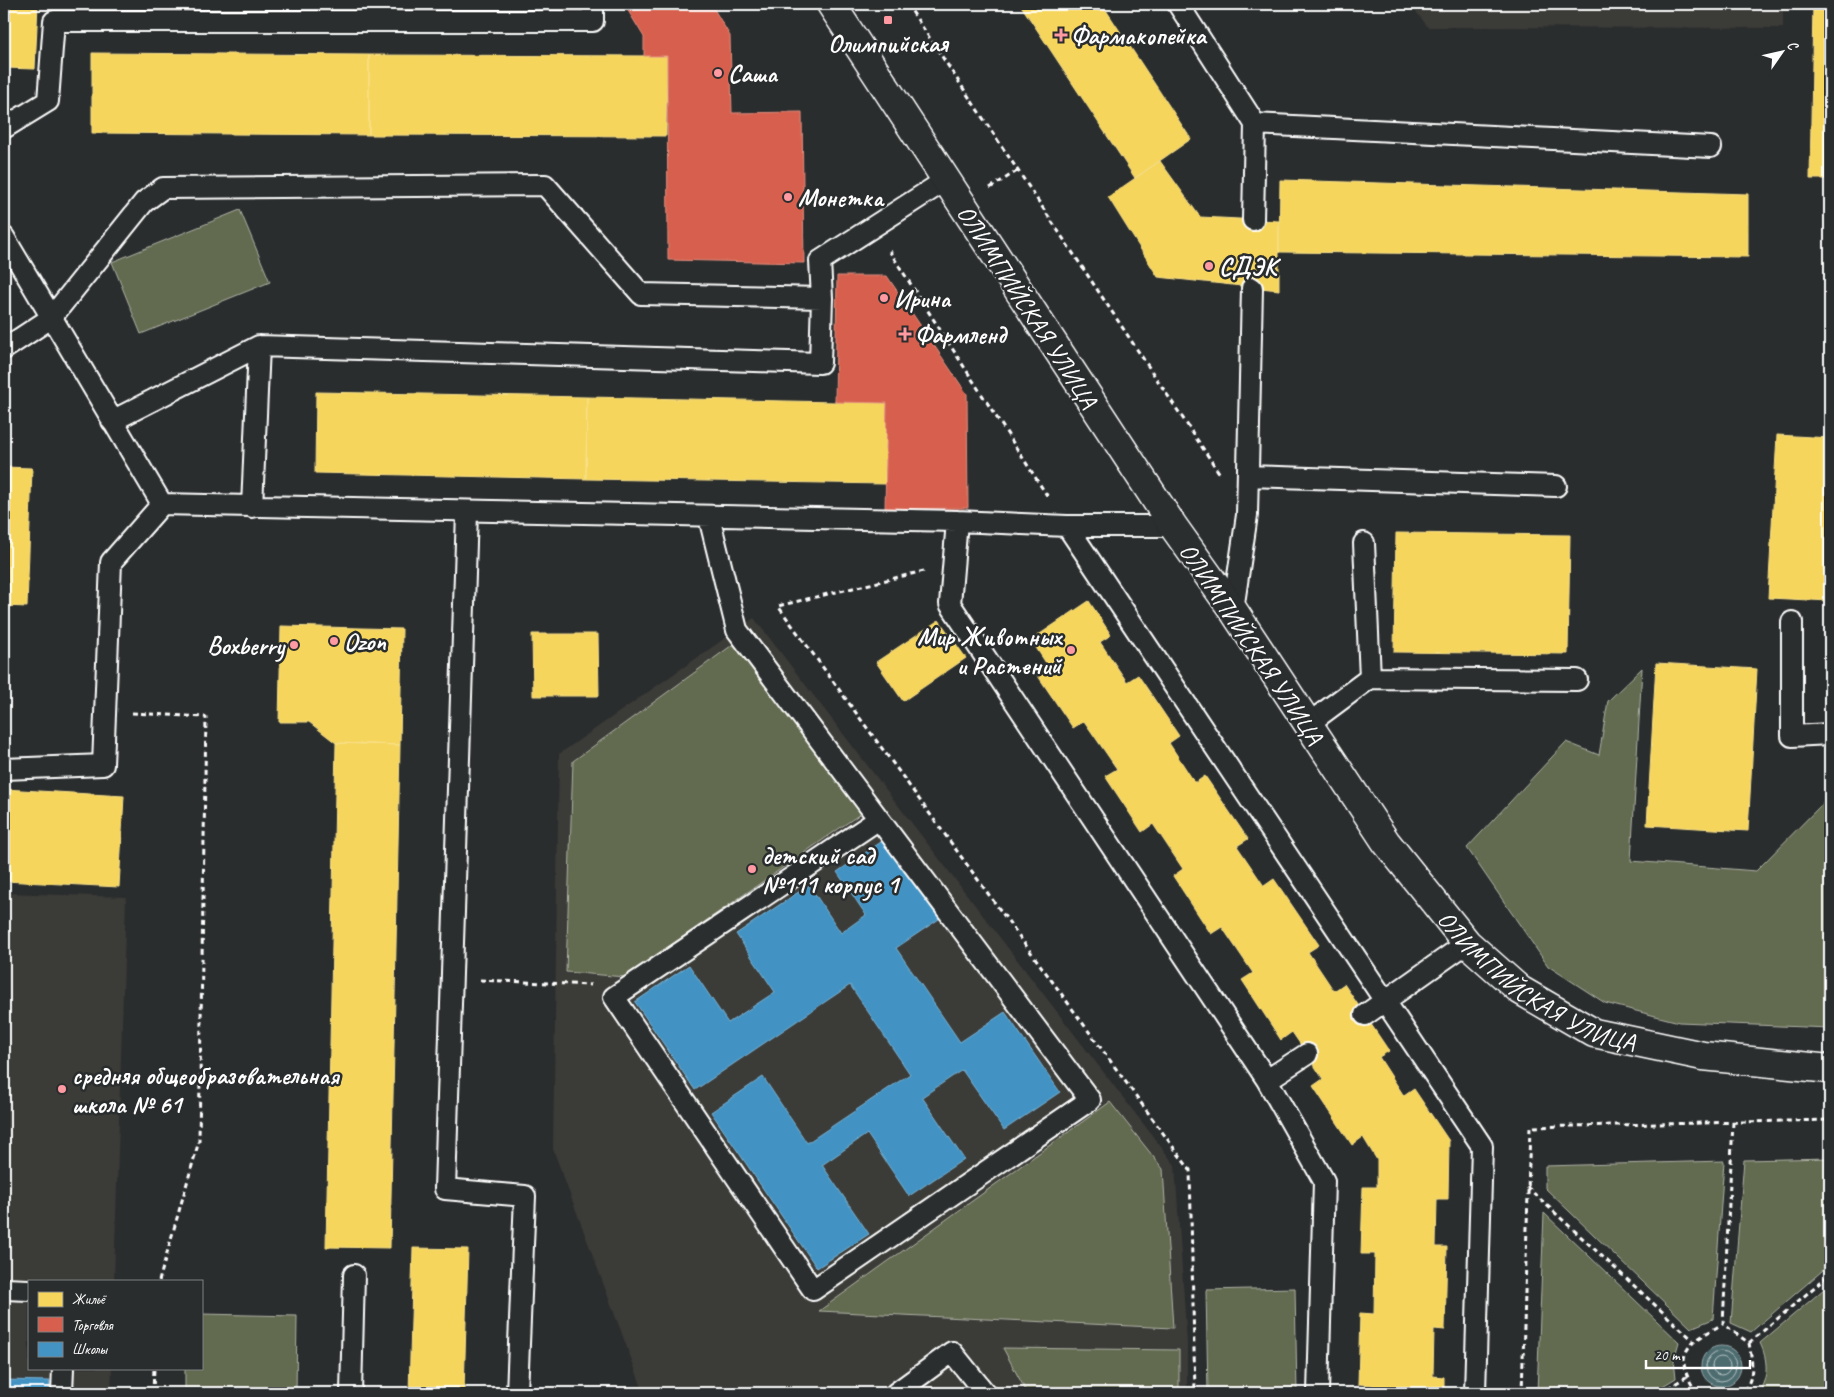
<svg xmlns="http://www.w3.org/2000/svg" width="1834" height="1397" font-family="Caveat,sans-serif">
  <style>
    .built { fill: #3b3b37 }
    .green { fill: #626a50; stroke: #b0b4a8 }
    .water { fill: #4d6c6f; stroke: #94a7a9 }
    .homes { fill: #f6d55c; stroke: #f9e28d }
    .shops { fill: #d6604d; stroke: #e29082 }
    .schools { fill: #4393c3; stroke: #7bb3d5 }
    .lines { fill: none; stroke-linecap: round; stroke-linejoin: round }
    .shore { stroke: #b8c4c5; stroke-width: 1 }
    .service-casing { stroke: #fff; stroke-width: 24 }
    .tertiary-casing { stroke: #fff; stroke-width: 31 }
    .path { stroke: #fff; stroke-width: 3; stroke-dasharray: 5 4; stroke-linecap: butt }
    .service { stroke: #2a2d2e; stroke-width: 20 }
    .tertiary { stroke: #2a2d2e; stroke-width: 28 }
    .poi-dot { fill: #ff9aa2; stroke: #2a2d2e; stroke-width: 2 }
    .labels { text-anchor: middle; stroke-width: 5; stroke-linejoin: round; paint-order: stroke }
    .poi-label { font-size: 25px; font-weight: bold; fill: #fff; stroke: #2a2d2e; text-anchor: start }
    .street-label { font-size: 25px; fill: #fff; stroke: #2a2d2e }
  </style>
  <rect width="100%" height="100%" fill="#2a2d2e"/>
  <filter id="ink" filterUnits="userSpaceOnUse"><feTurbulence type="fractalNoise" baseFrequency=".02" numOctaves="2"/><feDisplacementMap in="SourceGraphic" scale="10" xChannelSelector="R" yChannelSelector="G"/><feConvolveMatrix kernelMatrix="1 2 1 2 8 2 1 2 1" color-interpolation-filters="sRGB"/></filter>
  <g filter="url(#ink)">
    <path class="built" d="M1410,4H1783V28L1428,27Z
      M754,618L1175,1165L1187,1343V1393H644L553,1149L559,754Z
      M4,893L126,897L114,1281H29V1368H112L111,1393H4Z"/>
    <path class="green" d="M240,210L270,282L141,334L112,262Z
      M735,643L863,812L625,977L566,972L573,761Z
      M1642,668L1631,861L1756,871L1830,796V1028L1679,1022L1605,1003L1548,966L1467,848L1566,742L1599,755L1608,701Z
      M1110,1102L1163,1169L1173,1328L819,1311Z
      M1830,1158V1264L1751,1332L1731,1323L1744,1160Z
      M1724,1161L1713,1319L1691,1328L1545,1188V1166Z
      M1544,1213L1679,1342L1674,1359L1676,1378L1651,1393H1537Z
      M1830,1284V1393H1758C1769,1377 1768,1360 1760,1343Z
      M1295,1288L1297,1393H1208L1206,1290Z
      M201,1314L297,1316L296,1393H185V1368H201Z
      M1003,1348L1179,1350V1393H1027Z"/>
    <path class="water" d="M1701 1366a20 20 0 1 1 40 0a20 20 0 1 1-40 0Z"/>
    <path class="homes" d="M4,4H38L35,69L4,68Z
      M1020,4H1102L1191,139L1135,178Z
      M1813,4H1830V179H1810Z
      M92,53L369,55V135L92,133Z
      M369,55L667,56L666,136L369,135Z
      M1160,161L1200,217L1279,221V290L1158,277L1108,197Z
      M1280,180L1748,194V257L1279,252Z
      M316,392L587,397L586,479L315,473Z
      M587,397L887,403L885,484L586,479Z
      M1777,435L1830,438V601L1768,598Z
      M4,467L32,468L27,607L4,606Z
      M1396,533L1570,535L1568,654L1394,652Z
      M1089,601L1111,635L1100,642L1127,682L1138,675L1179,736L1169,743L1195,783L1205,776L1248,839L1237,846L1264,886L1274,879L1319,945L1308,952L1334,991L1344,984L1389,1051L1379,1057L1404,1096L1414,1089L1449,1141L1448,1199H1437L1436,1247H1447L1445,1330L1434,1329L1433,1376L1444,1377V1393H1373V1385L1358,1384L1360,1313L1374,1314L1375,1254H1361L1363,1187H1377V1160L1363,1137L1352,1145L1313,1086L1323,1079L1307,1054L1292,1032L1281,1040L1242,980L1253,973L1222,927L1211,934L1173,876L1183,869L1153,824L1142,832L1105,776L1117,769L1084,721L1073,728L1036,673L1048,666L1031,640Z
      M939,620L966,658L903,701L876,662Z
      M281,626L402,629L400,745L336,743L309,722H279Z
      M532,634H598L599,696H533Z
      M1656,663L1757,669L1748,831L1647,825Z
      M336,743L400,745L390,1248L326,1247Z
      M4,789L124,796L119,887L4,881Z
      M413,1248L468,1249L464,1393H409Z"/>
    <path class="shops" d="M624,4H711L730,36L732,113L802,112L804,263L668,260L667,56H644V37Z
      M837,276H887L967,394L968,508L885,509L887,403L835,402Z"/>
    <path class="schools" d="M884,840L939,919L896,948L960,1042L1005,1012L1060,1092L1004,1130L962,1070L922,1097L964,1159L909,1196L867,1134L822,1165L869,1234L817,1268L711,1112L763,1077L807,1143L910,1074L850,985L695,1090L635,1002L689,965L728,1023L775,992L736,934L809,885L841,933L866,915L837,872Z
      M4,1380L50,1381L49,1393H4Z"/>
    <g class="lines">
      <path class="shore" d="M1706 1366a15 15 0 1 1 30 0a15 15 0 1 1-30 0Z
        M1712 1366a9 9 0 1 1 18 0a9 9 0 1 1-18 0Z"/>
      <g class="service-casing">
        <path id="service" d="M1178,4L1255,124
          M4,128L48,101L54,21H593V4
          M1253,220L1255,124L1711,147
          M4,237L162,504L957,521L1067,526H1173
          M4,349L51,318L144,202L163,188L545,185L641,294L822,298
          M112,421L259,346L820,363L822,298L820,261L946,180
          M1249,476L1556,486
          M252,507L259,346
          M467,512L445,1189L525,1196L517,1393
          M709,517L737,630L1090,1100L813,1290L614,997L879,819
          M957,521L950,604L1267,1080L1324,1181L1318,1393
          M1067,526L1482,1146L1475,1393
          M1364,543L1370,678
          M1233,610L1247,515L1252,288
          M1792,622V736L1830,734
          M1308,724L1370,678L1577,680
          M4,769L103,765L111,562L162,504
          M1365,1015L1467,943
          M1267,1080L1307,1054
          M4,1289L29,1290
          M62,1393L63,1368
          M351,1393L354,1275
          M896,1393L952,1352L985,1393"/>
      </g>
      <g class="tertiary-casing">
        <g id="tertiary">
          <path id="s1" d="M831,4L1173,526L1233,610L1386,842L1467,943L1520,990L1594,1033L1703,1056L1830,1069"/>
        </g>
      </g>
      <path class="path" d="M907,4L1220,474
        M990,188L1017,171
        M892,251L890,252L1048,497
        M924,571L778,606L1190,1170L1195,1393
        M132,713L206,717L199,1141L159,1281
        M480,980L591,985
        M1733,1122L1723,1324L1749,1343C1752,1361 1756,1380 1741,1393
        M1527,1187L1693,1340
        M1749,1343L1830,1274
        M153,1393L154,1368
        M1522,1393L1530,1127L1830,1120
        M1660,1393L1686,1377
        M1697,1393C1670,1353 1688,1343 1723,1324"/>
      <use href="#service" class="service"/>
      <use href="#tertiary" class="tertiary"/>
    </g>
  </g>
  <g class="poi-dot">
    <rect x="883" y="15" width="10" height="10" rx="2.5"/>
    <path d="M1058.5 27.5h5v5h5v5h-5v5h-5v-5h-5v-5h5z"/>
    <circle cx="718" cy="73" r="5"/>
    <circle cx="788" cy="197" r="5"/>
    <circle cx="1209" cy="266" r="5"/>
    <circle cx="884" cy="298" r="5"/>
    <path d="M902.5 326.5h5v5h5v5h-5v5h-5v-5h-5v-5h5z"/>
    <circle cx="334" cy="641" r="5"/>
    <circle cx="294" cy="645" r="5"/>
    <circle cx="1071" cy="650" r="5"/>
    <circle cx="752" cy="869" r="5"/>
    <circle cx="62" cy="1089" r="5"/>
  </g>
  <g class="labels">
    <g class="poi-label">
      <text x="1071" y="44">Фармакопейка</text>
      <text x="888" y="52" text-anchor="middle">Олимпийская</text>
      <text x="728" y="82">Саша</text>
      <text x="798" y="206">Монетка</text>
      <text x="1219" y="275">СДЭК</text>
      <text x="894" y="307">Ирина</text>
      <text x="915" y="343">Фармленд</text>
      <text x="1061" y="645" text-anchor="end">Мир Животных<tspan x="1061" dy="29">и Растений</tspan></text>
      <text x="344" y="650">Ozon</text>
      <text x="284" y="654" text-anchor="end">Boxberry</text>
      <text x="762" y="864">детский сад<tspan x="762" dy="29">№111 корпус 1</tspan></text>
      <text x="72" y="1084">средняя общеобразовательная<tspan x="72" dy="29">школа № 61</tspan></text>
    </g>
    <g class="street-label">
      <text transform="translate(1028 306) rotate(57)" y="9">ОЛИМПИЙСКАЯ УЛИЦА</text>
      <text transform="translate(1252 643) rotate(56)" y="9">ОЛИМПИЙСКАЯ УЛИЦА</text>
      <text dy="9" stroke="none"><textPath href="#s1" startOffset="1215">ОЛИМПИЙСКАЯ УЛИЦА</textPath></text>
    </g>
  </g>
  <rect width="1834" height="1397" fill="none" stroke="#2a2d2e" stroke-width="20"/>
  <rect x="10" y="10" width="1814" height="1377" fill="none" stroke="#fff" stroke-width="2" filter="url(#ink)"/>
  <rect x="28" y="1280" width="175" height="90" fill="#2a2d2e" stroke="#7f8182"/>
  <rect x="38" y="1292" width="25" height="15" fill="#f6d55c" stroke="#7f8182"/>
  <text x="72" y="1304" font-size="15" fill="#ffffff">Жильё</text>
  <rect x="38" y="1317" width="25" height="15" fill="#d6604d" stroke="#7f8182"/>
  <text x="72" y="1330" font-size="15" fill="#ffffff">Торговля</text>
  <rect x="38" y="1342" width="25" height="15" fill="#4393c3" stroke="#7f8182"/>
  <text x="72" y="1354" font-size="15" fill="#ffffff">Школы</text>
  <g transform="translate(1782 52) rotate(56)" stroke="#2a2d2e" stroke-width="4" paint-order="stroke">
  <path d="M0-4L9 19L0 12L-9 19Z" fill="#ffffff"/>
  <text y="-8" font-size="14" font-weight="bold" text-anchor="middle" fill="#ffffff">С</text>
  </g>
  <path d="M1646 1360v8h104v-8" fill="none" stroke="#ffffff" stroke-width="2.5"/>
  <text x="1654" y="1360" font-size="15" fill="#ffffff" stroke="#2a2d2e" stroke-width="4" paint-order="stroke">20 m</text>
</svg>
